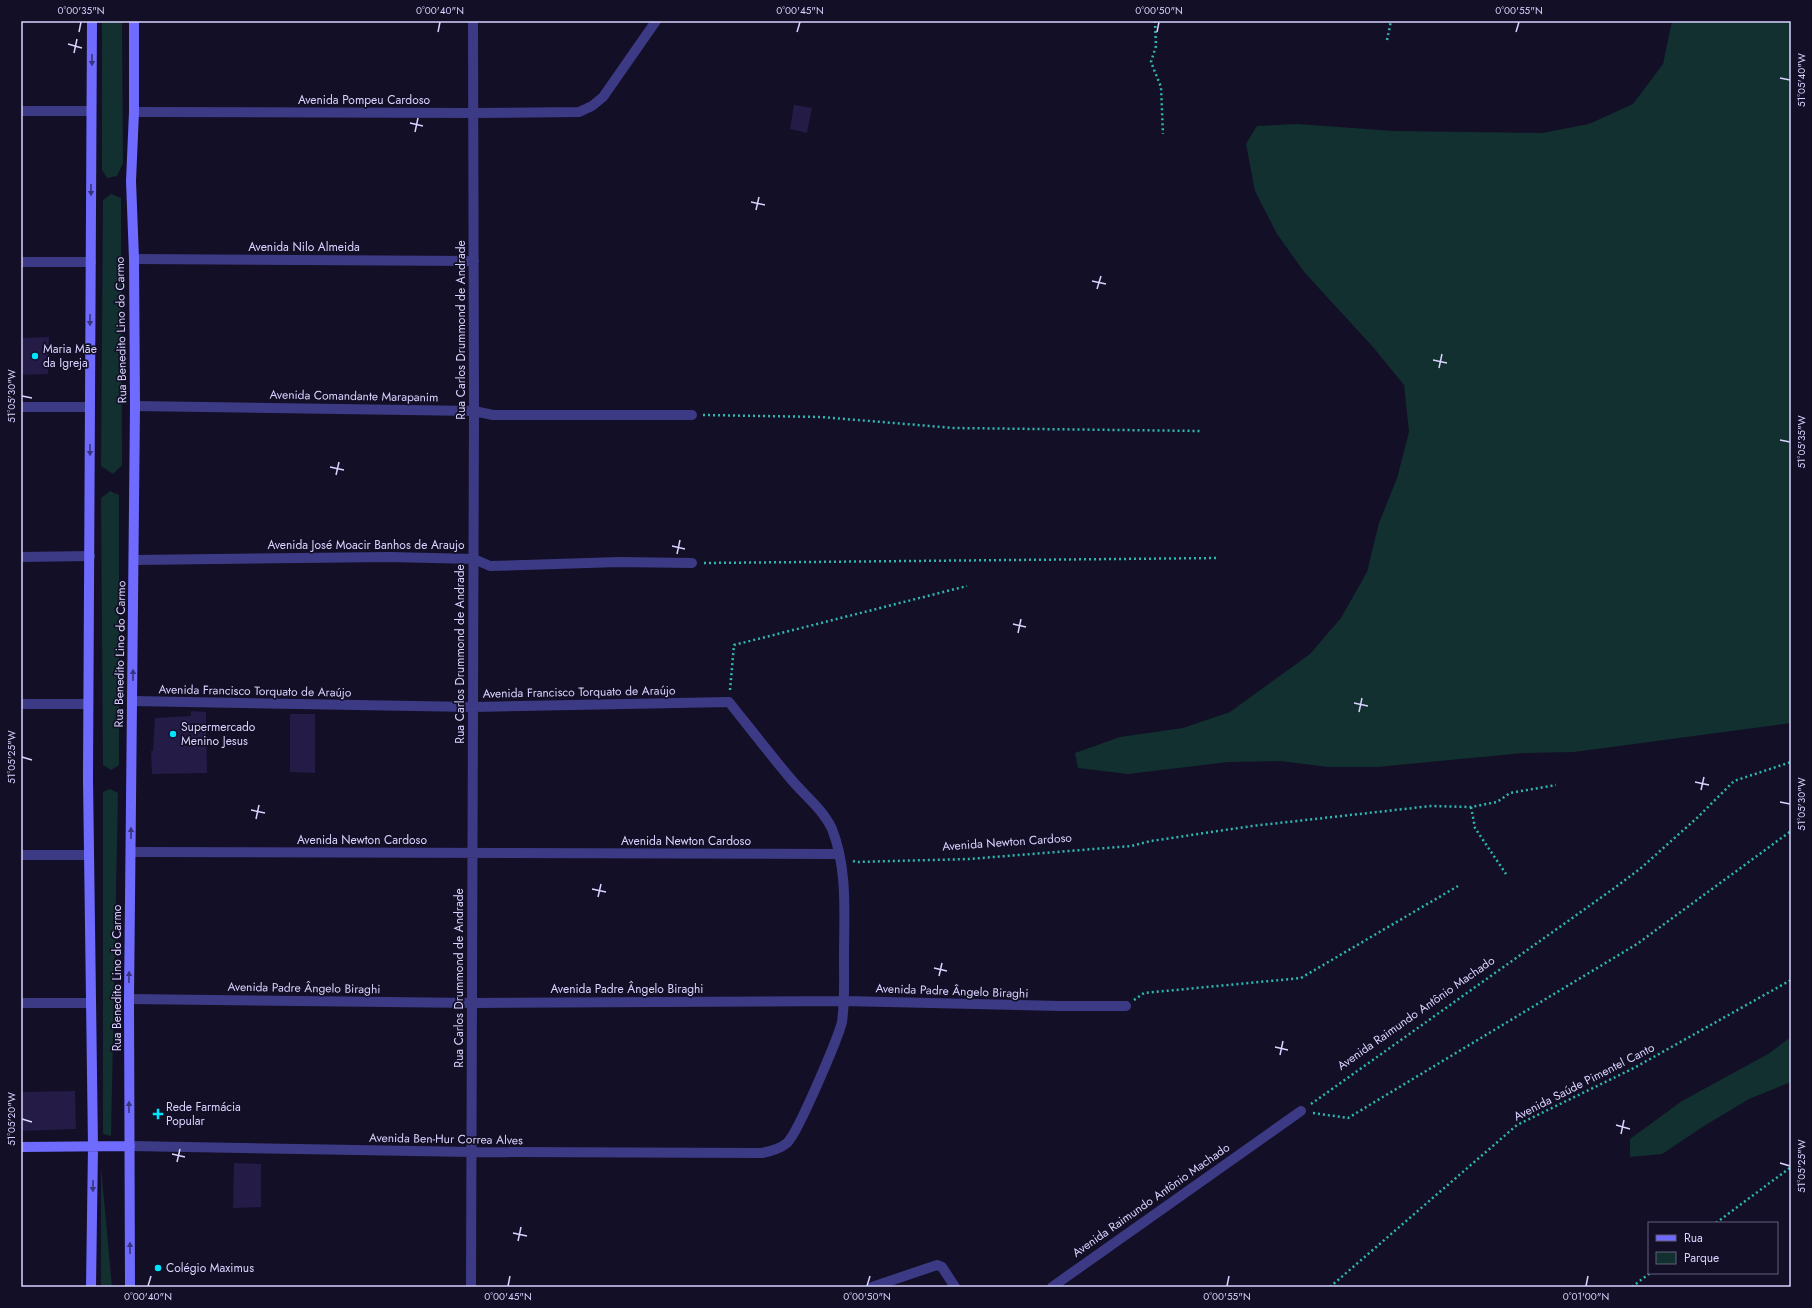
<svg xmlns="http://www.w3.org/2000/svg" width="1812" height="1308" font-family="Jost,sans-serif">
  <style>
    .green { fill: #12302f }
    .building { fill: #241b47 }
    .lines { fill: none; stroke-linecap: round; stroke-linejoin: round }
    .path { stroke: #2fb8b0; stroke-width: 2.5; stroke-dasharray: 2 3; stroke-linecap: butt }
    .minor { stroke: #3d3a85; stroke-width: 10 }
    .secondary { stroke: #6f6bff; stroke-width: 10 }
    .oneway { fill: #38347d }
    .ticks { fill: none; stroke: #d9d4ff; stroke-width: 1.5 }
    .poi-dot { fill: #00e5ff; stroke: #130f26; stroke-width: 1.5 }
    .labels { text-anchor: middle; stroke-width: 3.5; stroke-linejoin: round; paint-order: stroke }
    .street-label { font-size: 12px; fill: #d9d4ff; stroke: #130f26 }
    .poi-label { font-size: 12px; fill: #d9d4ff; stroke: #130f26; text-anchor: start }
    .neatline { fill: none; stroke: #d9d4ff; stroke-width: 1.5 }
    .ticks-label { font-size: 10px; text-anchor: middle; fill: #d9d4ff }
  </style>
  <rect width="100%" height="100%" fill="#130f26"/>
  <path class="green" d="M102,21H122L123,163L117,176L107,178L102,170Z
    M1672,21H1791V723L1574,752L1523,753L1377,767H1328L1280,761L1228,762L1128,774L1078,768L1075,753L1120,737L1183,728L1230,712L1310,654L1341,618L1367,572L1379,523L1397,478L1409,432L1404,385L1373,347L1305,273L1277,234L1255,191L1246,144L1257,126L1297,124L1394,131L1542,133L1589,124L1633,104L1663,64Z
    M111,194L121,198L122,465L113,474L101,466L103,200Z
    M110,491L119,495V765L111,770L103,765L101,498Z
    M110,789L118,793L111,1136L103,1134V792Z
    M1791,1037V1082L1749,1099L1704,1126L1662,1154L1630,1157V1139L1682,1101L1768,1054Z
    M101,1167L112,1287H101Z"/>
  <path class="building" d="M794,105L812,108L807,133L790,129Z
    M49,337L48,374L21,375V338Z
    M191,711L206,712L207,773L152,774L151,751H153L155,718L191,716Z
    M290,714H315V773L290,772Z
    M75,1091L76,1129L21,1131V1092Z
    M234,1163L261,1164V1207L233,1208Z"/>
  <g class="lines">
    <path class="path" d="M1155,21L1156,46L1151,62L1161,87L1163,134
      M1200,22V21
      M1387,40L1391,21
      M703,415L821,417L954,428L1202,431
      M704,563L1219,558
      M730,690L734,645L967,586
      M1471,807L1475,828L1506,874
      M853,861L856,862L969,859L1131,846L1151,841L1252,826L1431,806L1471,807L1497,802L1510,793L1556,785
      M1134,1000L1144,993L1301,978L1458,886
      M1311,1104L1613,889L1641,868L1698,817L1734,781L1791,762
      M1313,1113L1348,1118L1637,944L1791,831
      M1716,1223L1791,1167
      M1330,1287L1517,1125L1634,1068L1791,980
      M1632,1287L1650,1273"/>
    <path class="minor" d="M21,111H91
      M134,112L473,113L579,112L592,106L603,97L656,21
      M134,259L474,261
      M21,262H91
      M135,406L474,411L493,415H692
      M21,407H90
      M21,557L90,556
      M134,560L390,557L474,559L490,566L619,562L692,563
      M21,704H88
      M131,852L839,854
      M21,855H89
      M129,999L473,1003L844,1001L1061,1006H1126
      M21,1003H90
      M130,1146L472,1152L762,1153C771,1151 780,1149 787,1143C798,1133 838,1038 842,1022C845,1001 844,979 844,958C844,916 848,869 832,829C823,809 803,794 790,778C769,753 749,727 729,702L473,707L132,701
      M471,1287L474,411L473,21
      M872,1287L937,1265L942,1267L955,1287
      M1052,1287L1301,1111"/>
    <path class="secondary" d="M21,1147L130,1146
      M91,1287L93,1147L88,779L92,21
      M130,1287L129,999L135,406L134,259L131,181L134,112V21"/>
  </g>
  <defs><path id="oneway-solid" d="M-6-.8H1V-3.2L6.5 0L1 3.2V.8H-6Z"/></defs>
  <g class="oneway">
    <use href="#oneway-solid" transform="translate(92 60) rotate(90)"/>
    <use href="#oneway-solid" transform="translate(91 190) rotate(90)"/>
    <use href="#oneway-solid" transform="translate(90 320) rotate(90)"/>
    <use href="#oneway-solid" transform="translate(90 450) rotate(90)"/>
    <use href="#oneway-solid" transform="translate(133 675) rotate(-89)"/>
    <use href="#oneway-solid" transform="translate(131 833) rotate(-90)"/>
    <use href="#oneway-solid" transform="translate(129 977) rotate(-89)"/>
    <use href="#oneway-solid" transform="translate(129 1107) rotate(-90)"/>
    <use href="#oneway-solid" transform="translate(93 1186) rotate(91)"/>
    <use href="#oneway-solid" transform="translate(130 1248) rotate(-90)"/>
  </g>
  <path class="ticks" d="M79,32L81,22M438,32L440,22M797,32L800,22M1157,32L1159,22M1516,32L1519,22M68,44L82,48M74,53L77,39M1780,78L1790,80M410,123L423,126M415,132L418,118M751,202L765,205M756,210L759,197M1092,281L1106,284M1097,289L1101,276M1433,360L1447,363M1439,368L1442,354M22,396L32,398M1780,440L1790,442M330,467L344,470M336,475L339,462M672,546L685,549M677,554L680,540M1013,624L1026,627M1018,633L1021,619M1354,703L1368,706M1359,712L1362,698M22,757L32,760M1695,782L1709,785M1701,790L1704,777M1780,802L1790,804M251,810L265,813M256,819L259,805M592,889L606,892M598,897L601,884M934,968L947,971M939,976L942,963M1275,1047L1288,1050M1280,1055L1283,1041M22,1119L32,1122M1616,1125L1630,1129M1621,1134L1624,1120M172,1154L185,1157M177,1162L180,1149M1780,1163L1790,1166M513,1233L527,1236M518,1241L521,1227M148,1286L151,1276M508,1286L510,1276M867,1286L870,1276M1227,1286L1229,1276M1586,1286L1588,1276"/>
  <g class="poi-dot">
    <circle cx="35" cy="356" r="4"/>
    <circle cx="173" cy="734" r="4"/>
    <path d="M156 1108h4v4h4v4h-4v4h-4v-4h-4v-4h4z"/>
    <circle cx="158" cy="1268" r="4"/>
  </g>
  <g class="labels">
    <g class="street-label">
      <text x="364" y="104">Avenida Pompeu Cardoso</text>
      <text x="304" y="251">Avenida Nilo Almeida</text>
      <text transform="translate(121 330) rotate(-91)" y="4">Rua Benedito Lino do Carmo</text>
      <text transform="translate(461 330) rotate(-90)" y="4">Rua Carlos Drummond de Andrade</text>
      <text transform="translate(354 396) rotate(1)" y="4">Avenida Comandante Marapanim</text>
      <text x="366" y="549">Avenida José Moacir Banhos de Araujo</text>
      <text transform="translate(120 654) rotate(-89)" y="4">Rua Benedito Lino do Carmo</text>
      <text transform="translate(460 654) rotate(-90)" y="4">Rua Carlos Drummond de Andrade</text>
      <text transform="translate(255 691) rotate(1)" y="4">Avenida Francisco Torquato de Araújo</text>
      <text transform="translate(579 692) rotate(-1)" y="4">Avenida Francisco Torquato de Araújo</text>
      <text x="362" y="844">Avenida Newton Cardoso</text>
      <text x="686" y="845">Avenida Newton Cardoso</text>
      <text transform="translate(1007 842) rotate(-4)" y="4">Avenida Newton Cardoso</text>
      <text transform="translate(117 978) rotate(-90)" y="4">Rua Benedito Lino do Carmo</text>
      <text transform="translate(459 978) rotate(-90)" y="4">Rua Carlos Drummond de Andrade</text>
      <text transform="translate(304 988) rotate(1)" y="4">Avenida Padre Ângelo Biraghi</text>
      <text x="627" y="993">Avenida Padre Ângelo Biraghi</text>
      <text transform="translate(952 991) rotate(2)" y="4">Avenida Padre Ângelo Biraghi</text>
      <text transform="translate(1416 1013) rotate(-35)" y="4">Avenida Raimundo Antônio Machado</text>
      <text transform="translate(1584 1082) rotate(-27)" y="4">Avenida Saúde Pimentel Canto</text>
      <text transform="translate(446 1139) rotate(1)" y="4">Avenida Ben-Hur Correa Alves</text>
      <text transform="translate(1151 1200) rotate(-35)" y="4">Avenida Raimundo Antônio Machado</text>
    </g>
    <g class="poi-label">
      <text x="43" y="353">Maria Mãe<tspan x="43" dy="14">da Igreja</tspan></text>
      <text x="181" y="731">Supermercado<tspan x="181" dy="14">Menino Jesus</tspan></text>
      <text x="166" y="1111">Rede Farmácia<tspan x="166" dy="14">Popular</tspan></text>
      <text x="166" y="1272">Colégio Maximus</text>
    </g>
  </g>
  <rect width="1812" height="1308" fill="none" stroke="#130f26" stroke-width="44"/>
  <rect x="1648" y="1222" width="130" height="52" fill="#130f26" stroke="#625e7d"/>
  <rect x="1656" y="1235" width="20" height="6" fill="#6f6bff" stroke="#625e7d"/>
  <text x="1684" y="1242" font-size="12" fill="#d9d4ff">Rua</text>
  <rect x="1656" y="1252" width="20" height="12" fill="#12302f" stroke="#625e7d"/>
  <text x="1684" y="1262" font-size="12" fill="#d9d4ff">Parque</text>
  <rect x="22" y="22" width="1768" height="1264" class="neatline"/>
  <g class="ticks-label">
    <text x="81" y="14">0°00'35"N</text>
    <text x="440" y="14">0°00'40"N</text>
    <text x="800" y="14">0°00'45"N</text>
    <text x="1159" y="14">0°00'50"N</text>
    <text x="1519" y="14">0°00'55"N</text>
    <text transform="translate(1801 80) rotate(-90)" y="4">51°05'40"W</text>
    <text transform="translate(11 396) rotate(-90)" y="4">51°05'30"W</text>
    <text transform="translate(1801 442) rotate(-90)" y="4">51°05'35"W</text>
    <text transform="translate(11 757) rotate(-90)" y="4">51°05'25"W</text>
    <text transform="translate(1801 804) rotate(-90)" y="4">51°05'30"W</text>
    <text transform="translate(11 1119) rotate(-90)" y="4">51°05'20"W</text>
    <text transform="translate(1801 1166) rotate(-90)" y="4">51°05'25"W</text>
    <text x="148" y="1300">0°00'40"N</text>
    <text x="508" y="1300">0°00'45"N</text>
    <text x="867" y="1300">0°00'50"N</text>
    <text x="1227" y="1300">0°00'55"N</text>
    <text x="1586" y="1300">0°01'00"N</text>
  </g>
</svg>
